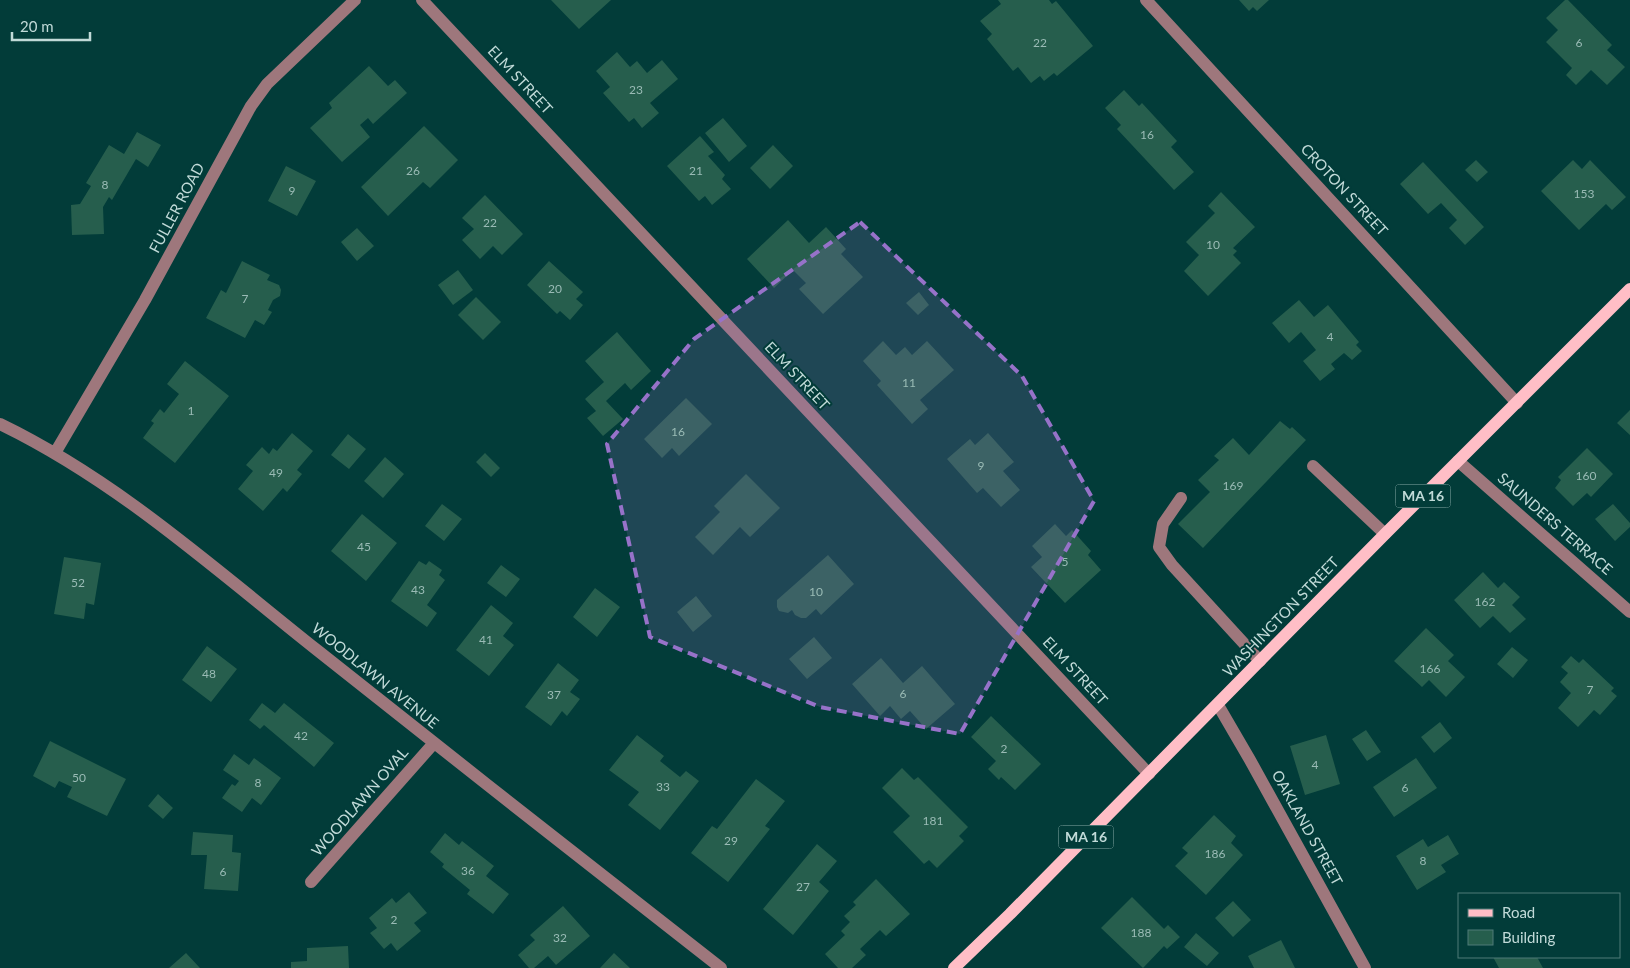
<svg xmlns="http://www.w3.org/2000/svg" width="1630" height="968" font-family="Lato,sans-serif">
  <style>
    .building { fill: #265e4d }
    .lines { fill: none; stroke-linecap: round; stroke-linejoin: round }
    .minor { stroke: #9e777c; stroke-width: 12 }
    .major { stroke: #ffbec6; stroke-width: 12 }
    .marked { fill: #9772c9; fill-opacity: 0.2; stroke: #9772c9; stroke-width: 4; stroke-dasharray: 10 6; stroke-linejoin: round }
    .labels { text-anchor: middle; stroke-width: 4; stroke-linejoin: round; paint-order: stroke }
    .number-label { font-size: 12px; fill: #9abbb5 }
    .shield { fill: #023c39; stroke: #88aba8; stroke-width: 1 }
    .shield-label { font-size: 14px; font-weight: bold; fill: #c1dad8 }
    .street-label { font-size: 15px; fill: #c1dad8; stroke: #023c39 }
  </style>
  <rect width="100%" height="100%" fill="#023c39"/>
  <path class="building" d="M551,0H611L579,29Z
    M998,0H1049L1052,4L1056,1L1093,46L1057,76L1054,73L1044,81L1040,76L1031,83L1018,67L1013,71L987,39L992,34L980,21L1001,4Z
    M1239,0H1269L1257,11L1253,7L1249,11Z
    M1565,0H1568L1612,45L1607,50L1625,67L1607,85L1591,70L1576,85L1566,75L1572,68L1546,42L1558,30L1546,18Z
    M617,52L630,67L637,61L647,73L662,60L678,79L650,103L659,113L642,128L634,118L629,122L603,93L610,87L596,71Z
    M369,66L388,86L395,80L407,93L373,124L368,118L360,125L370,137L342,162L310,128L332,108L329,103Z
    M1124,90L1139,106L1142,103L1177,141L1171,147L1194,172L1174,190L1117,129L1121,125L1105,108Z
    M723,118L747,146L729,162L705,133Z
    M424,126L458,160L430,188L423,182L388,216L361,187Z
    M137,132L161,145L148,167L136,159L112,200L109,197L103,207L104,234L72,235L71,205L80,204L91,186L86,183L109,145L124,154Z
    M700,136L714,152L708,156L725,175L722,179L731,189L712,205L705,196L699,201L667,166Z
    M773,145L793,166L770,189L750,168Z
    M1476,160L1488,172L1477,182L1465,170Z
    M1573,160L1582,169L1590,160L1626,197L1612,210L1606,204L1579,230L1541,191Z
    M1423,162L1484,227L1465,245L1449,228L1457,220L1441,203L1428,214L1400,184Z
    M286,166L316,181L297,216L268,201Z
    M1221,192L1255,227L1233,248L1237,251L1233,255L1241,263L1208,296L1184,271L1199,255L1186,242L1215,213L1208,206Z
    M485,195L523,234L502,255L493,246L480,259L462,240L474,229L462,218Z
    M788,220L809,243L826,227L846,249L841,254L863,277L823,314L799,289L806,283L793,270L774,288L747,259Z
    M357,228L374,246L357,261L341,242Z
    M242,261L270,275L267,280L279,285L281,290L280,296L273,300L268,310L272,312L264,325L255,320L245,338L206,318L221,290L226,293Z
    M549,261L583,292L576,299L583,305L570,320L560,311L557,314L527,285Z
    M458,270L473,290L453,305L438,285Z
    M919,292L929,305L918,315L906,303Z
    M476,297L501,322L483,340L458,315Z
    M1299,300L1314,317L1328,305L1359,342L1356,345L1362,351L1352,360L1344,353L1331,364L1335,369L1320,381L1303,361L1316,350L1301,332L1289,343L1272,323Z
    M617,332L651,371L631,390L625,383L606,401L623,419L603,436L587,418L596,411L585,399L604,382L585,361Z
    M883,341L896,355L905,347L912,355L927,341L954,370L920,400L928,409L912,424L877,385L881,381L863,361Z
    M185,361L229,396L175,463L143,438L154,423L151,421L160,409L164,413L179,394L167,384Z
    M686,398L712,424L679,456L672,448L662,458L644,439Z
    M1630,410V435L1617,423Z
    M1280,421L1290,429L1292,427L1306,440L1203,548L1178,524L1210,492L1198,480L1219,460L1214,456L1233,438L1249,455Z
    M292,433L313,451L297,470L302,474L287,492L283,488L263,511L238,489L253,471L246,465L262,447L269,454L273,448L277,451Z
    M988,433L1014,462L1003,471L1020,490L1001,507L983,488L977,493L947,459L970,439L975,445Z
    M348,434L366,449L349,469L331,455Z
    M1587,448L1613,474L1591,497L1587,493L1573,506L1555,488L1561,480L1558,477Z
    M485,453L500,468L491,477L476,462Z
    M385,457L404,474L383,498L364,481Z
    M746,474L780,508L750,537L740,527L713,555L695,537L720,512L714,506Z
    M442,504L462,519L444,541L425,526Z
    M1613,504L1630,523V527L1615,541L1595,519Z
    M362,514L397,543L366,581L331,551Z
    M1055,524L1066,536L1072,530L1091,551L1088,555L1101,570L1065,603L1031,567L1042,557L1032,546Z
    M828,555L854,584L821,615L816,609L806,618H801L795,615L792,610L788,613L779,611L777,607V600Z
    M64,557L101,563L94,605L86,603L84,619L54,614Z
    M419,561L426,565L429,561L442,570L439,575L445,580L427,605L437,613L427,627L391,601Z
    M501,565L520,579L506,597L487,583Z
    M1483,572L1498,588L1504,582L1520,597L1512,605L1526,619L1510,633L1493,616L1480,628L1454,600Z
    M595,588L620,607L597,637L573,617Z
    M696,596L712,616L693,632L677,612Z
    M491,605L513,623L503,636L514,645L489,676L456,650Z
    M1426,628L1454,655L1448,661L1465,677L1446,697L1429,680L1422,687L1394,661Z
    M814,637L832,658L807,679L789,659Z
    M207,646L237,669L211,702L182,680Z
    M1512,647L1528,660L1513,678L1497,664Z
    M1571,656L1579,663L1583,659L1614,688L1611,691L1617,696L1600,715L1594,710L1578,727L1558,708L1571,693L1560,682L1568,673L1561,667Z
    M881,658L903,683L922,666L955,704L926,729L910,711L901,719L890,706L880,716L852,684Z
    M558,663L579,680L570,692L580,699L567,716L562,711L551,726L525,707Z
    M262,703L275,713L284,703L334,743L314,767L264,725L260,729L249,720Z
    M991,716L1041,764L1015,790L1001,777L999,780L988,769L996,761L971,737Z
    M1440,722L1452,738L1434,753L1421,737Z
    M1366,730L1381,752L1367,761L1352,739Z
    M637,735L664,756L660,761L680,777L686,771L699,781L660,830L628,805L639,792L609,770Z
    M1326,735L1340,784L1305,795L1290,746Z
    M50,741L126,779L107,816L67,797L72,787L59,781L55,788L33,776Z
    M234,754L249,765L254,758L281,778L261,805L252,798L242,812L222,798L232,784L235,786L239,781L223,770Z
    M1416,758L1437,788L1394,817L1373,787Z
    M902,768L914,780L918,777L968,827L959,836L964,841L937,868L929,860L924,864L893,832L910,816L882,788Z
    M756,779L785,801L765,826L770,829L728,882L691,853L712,826L717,829Z
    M158,794L173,808L163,819L148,806Z
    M1214,815L1236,836L1231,843L1243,855L1206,895L1175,866L1188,853L1182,848Z
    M193,832L233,835L232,852L241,853L238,891L204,889L207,855H191Z
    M445,833L459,845L462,841L494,866L486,876L509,894L493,914L467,894L470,890L442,867L444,864L430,852Z
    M1448,835L1459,854L1441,865L1446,872L1417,890L1396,856L1423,839L1428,847Z
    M817,844L837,861L819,882L829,891L793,935L763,909Z
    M876,879L910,914L886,936L880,930L860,949L866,955L852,968H838L825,954L845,935L841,931L850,922L844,916L856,905L853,902Z
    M409,892L427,913L414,923L421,931L397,951L391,943L384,949L370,933L377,928L369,918L392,898L396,903Z
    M1132,897L1164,929L1168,925L1180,937L1167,949L1164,946L1143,968L1101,928Z
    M1233,901L1251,920L1233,937L1215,918Z
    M563,906L590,936L556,965L548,956L534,968H529L518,955L535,940L530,935Z
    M1196,933L1219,953L1207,966L1184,947Z
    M1281,940L1295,968H1254L1248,956Z
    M348,946L349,968H291V962L307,961V948Z
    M186,953L200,968H169Z
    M614,953L630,968H600Z
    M1493,957H1537L1543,968H1499Z"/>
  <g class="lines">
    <path class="minor" d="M422,0L1149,774
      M1146,0L1517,403
      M0,424C118,481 216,570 317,650C451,757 586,862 721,968
      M55,453L145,300L251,106L267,84L355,0
      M1458,461L1630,612
      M1313,466L1385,534
      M1181,498L1163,524L1159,547L1172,565L1260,661
      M1218,705L1250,760L1365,968
      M311,882L434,743"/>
    <path class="major" d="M954,968L1010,914L1385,534L1630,289"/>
  </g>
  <path class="marked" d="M860,222L1022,376L1094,501L960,734L820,707L650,637L607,444L694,339Z"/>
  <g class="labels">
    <g class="number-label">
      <text x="1040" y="47">22</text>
      <text x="1579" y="47">6</text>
      <text x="636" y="94">23</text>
      <text x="1147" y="139">16</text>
      <text x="413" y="175">26</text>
      <text x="696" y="175">21</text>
      <text x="105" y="189">8</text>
      <text x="292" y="195">9</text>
      <text x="1584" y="198">153</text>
      <text x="490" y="227">22</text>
      <text x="1213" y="249">10</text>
      <text x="555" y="293">20</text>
      <text x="245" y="303">7</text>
      <text x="1330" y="341">4</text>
      <text x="909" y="387">11</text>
      <text x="191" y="415">1</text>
      <text x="678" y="436">16</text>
      <text x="981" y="470">9</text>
      <text x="276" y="477">49</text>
      <text x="1586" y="480">160</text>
      <text x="1233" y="490">169</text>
      <text x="364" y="551">45</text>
      <text x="1065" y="566">5</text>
      <text x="78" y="587">52</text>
      <text x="418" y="594">43</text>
      <text x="816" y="596">10</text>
      <text x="1485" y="606">162</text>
      <text x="486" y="644">41</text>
      <text x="1430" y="673">166</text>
      <text x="209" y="678">48</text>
      <text x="1590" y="694">7</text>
      <text x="903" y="698">6</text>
      <text x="554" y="699">37</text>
      <text x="301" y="740">42</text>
      <text x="1004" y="753">2</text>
      <text x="1315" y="769">4</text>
      <text x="79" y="782">50</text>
      <text x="258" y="787">8</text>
      <text x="663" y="791">33</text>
      <text x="1405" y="792">6</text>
      <text x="933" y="825">181</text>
      <text x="731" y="845">29</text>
      <text x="1215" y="858">186</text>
      <text x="1423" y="865">8</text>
      <text x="468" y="875">36</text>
      <text x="223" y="876">6</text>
      <text x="803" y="891">27</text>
      <text x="394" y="924">2</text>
      <text x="1141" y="937">188</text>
      <text x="560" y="942">32</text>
    </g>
    <g class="shield">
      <rect x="1395.5" y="484.5" width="55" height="23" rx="4"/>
      <rect x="1058.5" y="825.5" width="55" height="23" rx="4"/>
    </g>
    <g class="shield-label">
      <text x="1423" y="501">MA 16</text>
      <text x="1086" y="842">MA 16</text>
    </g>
    <g class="street-label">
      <text transform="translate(520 80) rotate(47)" y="5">ELM STREET</text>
      <text transform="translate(1344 190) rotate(47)" y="5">CROTON STREET</text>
      <text transform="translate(177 208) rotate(-62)" y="5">FULLER ROAD</text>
      <text transform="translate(797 376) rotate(47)" y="5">ELM STREET</text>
      <text transform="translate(1555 524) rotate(41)" y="5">SAUNDERS TERRACE</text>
      <text transform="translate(1281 617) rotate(-46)" y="5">WASHINGTON STREET</text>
      <text transform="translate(1075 671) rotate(47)" y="5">ELM STREET</text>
      <text transform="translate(375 676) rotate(39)" y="5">WOODLAWN AVENUE</text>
      <text transform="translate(360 802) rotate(-49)" y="5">WOODLAWN OVAL</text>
      <text transform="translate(1307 828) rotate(61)" y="5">OAKLAND STREET</text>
    </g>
  </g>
  <rect x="1458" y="893" width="162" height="65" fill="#023c39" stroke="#4e7b79"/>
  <rect x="1468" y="909" width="25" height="8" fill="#ffbec6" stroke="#4e7b79"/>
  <text x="1502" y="918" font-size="15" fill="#c1dad8">Road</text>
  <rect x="1468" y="930" width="25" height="15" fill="#265e4d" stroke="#4e7b79"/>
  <text x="1502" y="943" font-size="15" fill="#c1dad8">Building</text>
  <path d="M12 32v8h78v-8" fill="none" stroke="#c1dad8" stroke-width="2.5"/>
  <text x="20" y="32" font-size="15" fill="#c1dad8" stroke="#023c39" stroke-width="4" paint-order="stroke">20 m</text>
</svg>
